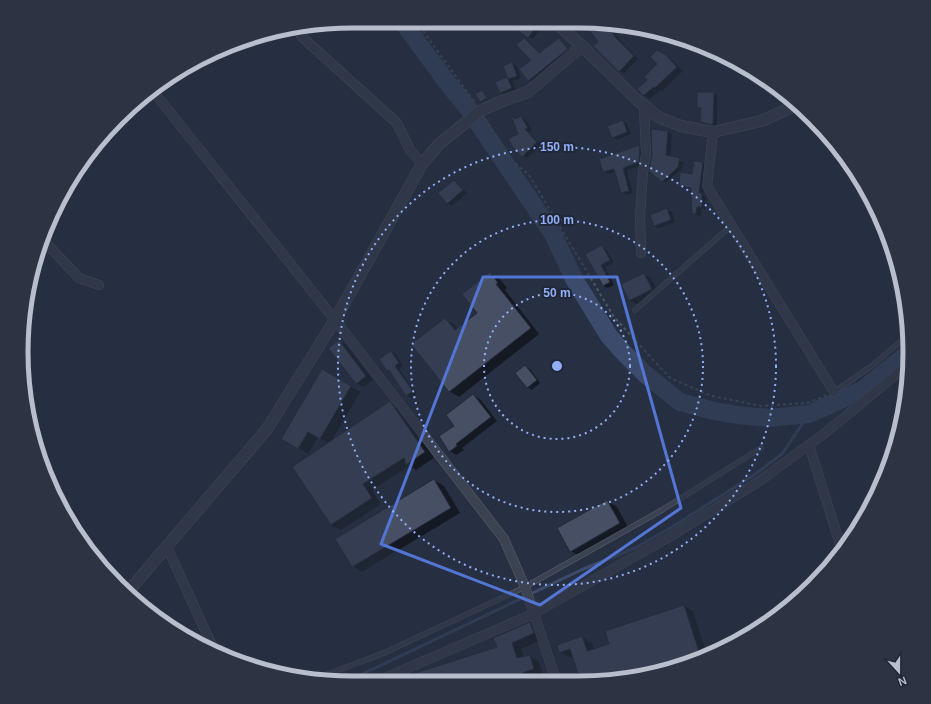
<svg xmlns="http://www.w3.org/2000/svg" width="931" height="704" font-family="Arial,sans-serif">
  <style>
    .shadow { fill: #0007 }
    .lines { fill: none; stroke-linecap: round; stroke-linejoin: round }
    .stream { stroke: #3c4b6b; stroke-width: 3 }
    .river { stroke: #3c4b6b; stroke-width: 18 }
    .building { fill: #464f64; stroke: #222939 }
    .service-casing { stroke: #59606f; stroke-width: 5.5 }
    .minor-casing { stroke: #59606f; stroke-width: 10 }
    .tertiary-casing { stroke: #59606f; stroke-width: 12 }
    .path { stroke: #475a60; stroke-width: 2; stroke-dasharray: 3 3; stroke-linecap: butt }
    .service { stroke: #3b4252; stroke-width: 4.5 }
    .minor { stroke: #3b4252; stroke-width: 9 }
    .tertiary { stroke: #3b4252; stroke-width: 11 }
    .marked { fill: none; stroke: #5375d4; stroke-width: 3; stroke-linejoin: round }
    .ring { fill: none; stroke: #91aef8; stroke-width: 2; stroke-dasharray: 2 4 }
    .rim { fill: none; stroke: #b8becc; stroke-width: 5 }
    .centre { fill: #91aef8; stroke: #202737; stroke-width: 2 }
    .ring-label { font-size: 12px; text-anchor: middle; font-weight: bold; fill: #91aef8; stroke: #202737; stroke-width: 4; stroke-linejoin: round; paint-order: stroke }
  </style>
  <rect width="100%" height="100%" fill="#273042"/>
  <path class="shadow" d="M452,21H467L458,27Z
    M479,21H497L489,30Z
    M526,21L540,22L544,24L533,39L528,37Z
    M571,22H585L580,28Z
    M592,22L613,24L616,28L612,30L622,43L638,59L624,73L619,71L587,25Z
    M524,39L540,54L559,39L563,41L571,52L533,82L529,80L532,60Z
    M666,56L672,60L683,71L662,91L660,90L650,99L644,95L649,81Z
    M512,63L517,66L521,78L512,81L516,90L506,95L501,92L507,78L509,79L505,66Z
    M482,91L488,99L482,102L480,101Z
    M713,93L717,95V126L705,124L701,122L702,109L698,107Z
    M512,116L517,119L521,117L526,120L532,130L529,132L541,145L527,158L523,156L519,134Z
    M623,121L627,124L631,134L617,140L613,137Z
    M668,132L672,134L670,157L683,162L682,169L666,183L662,181Z
    M640,146L644,149L643,164L627,171L633,193L626,195L622,192L616,172L609,174L604,171Z
    M703,163L707,165L703,195L706,197V209H702L701,216H698L693,213L692,189L684,188L680,186L693,175Z
    M454,181L458,184L467,193L452,206L448,203Z
    M667,210L672,212L675,222L659,228L655,226Z
    M602,246L606,249L614,263L605,267L614,285L608,288L603,286L587,254Z
    M490,273L500,279L507,288L505,290L539,334L459,397L449,391L445,319L454,324L458,329L478,313Z
    M644,274L651,278L659,293L637,304L630,300Z
    M339,341L346,345L373,380L363,387L356,383Z
    M391,352L396,355L403,366L399,369L417,394L411,398L407,395L392,373L388,371L380,359Z
    M525,367L530,369L540,383L532,390L527,387Z
    M323,371L360,392L331,442L390,403L400,408L434,458L416,470L409,466L372,490L381,504L341,530L331,525L329,443L318,437L308,454L283,439Z
    M473,396L480,399L497,421L462,448L464,450L456,455L450,451L455,426Z
    M434,480L444,486L460,513L362,572L353,566Z
    M607,501L617,507L629,529L581,557L571,551Z
    M684,606L693,611L707,655L686,665L622,680H583L581,679L574,656L570,657L560,652L582,637L592,643L594,650L611,645Z
    M530,623L540,628L543,639L521,649L524,657L529,656L539,661L543,674L531,678V680H405L404,677L498,648Z"/>
  <g class="lines">
    <path class="stream" d="M350,680L581,570L635,548L672,527L754,475L782,454L809,414"/>
    <path class="river" d="M402,21L449,85L468,108L553,234L574,279L609,336L625,354L645,374L680,402L714,411L737,415L769,418L809,414L862,390L910,352"/>
  </g>
  <path class="building" d="M525,21L539,22L528,38L518,31Z
    M584,22H600L613,24L608,27L617,39L634,56L619,72L593,46L598,42Z
    M524,38L539,53L559,38L568,49L528,81L519,69L531,60L516,45Z
    M657,50L666,55L677,67L655,88L654,87L643,96L637,89L647,80L644,77L657,64L650,57Z
    M512,62L517,76L508,79L503,66Z
    M507,77L512,88L500,93L495,82Z
    M482,90L487,98L480,102L475,94Z
    M697,92H714L713,125L700,122L701,108H697Z
    M510,113L515,119L521,116L528,128L525,129L537,142L522,157L512,146L508,139L518,134Z
    M623,120L627,132L612,138L607,126Z
    M651,129L668,131L666,155L680,158L678,167L662,182L649,171L652,154Z
    M640,145L639,162L623,168L629,191L621,193L614,169L603,172L599,159Z
    M694,161L703,162L699,193H702V207H697L696,214H692L691,188L679,186L680,172L692,174Z
    M454,180L463,190L447,204L438,193Z
    M667,208L671,220L654,226L650,215Z
    M602,245L610,260L601,265L610,282L603,286L585,254Z
    M490,272L498,283L496,284L531,328L449,392L411,344L445,318L455,330L477,313L462,294Z
    M644,273L652,289L629,301L621,284Z
    M339,340L366,376L356,384L328,348Z
    M391,351L399,363L395,366L413,391L406,396L389,370L387,371L379,359Z
    M525,365L537,380L527,388L515,373Z
    M322,369L351,386L320,439L308,432L298,449L281,439Z
    M473,394L491,417L456,444L457,446L449,452L439,436L454,426L446,415Z
    M390,401L425,452L406,465L404,458L363,484L372,498L331,525L292,467Z
    M434,479L451,508L352,567L335,539Z
    M607,500L620,523L570,552L557,528Z
    M684,605L701,658L696,660L666,670L622,680H580L570,649L559,653L557,645L582,636L587,651L609,644L605,631Z
    M530,622L534,633L512,643L517,658L530,655L534,669L522,673L524,680H398L397,679L403,677L497,647L493,638Z"/>
  <g class="lines">
    <g class="service-casing">
      <path id="service" d="M635,310L731,226
        M834,392L873,365L908,335
        M312,680L384,653L525,587L662,510L761,448"/>
    </g>
    <g class="minor-casing">
      <path id="minor" d="M296,28L302,37L397,123L410,150L422,164
        M153,91L335,320L504,539L525,587L556,680
        M713,132L707,186L834,392
        M43,240L79,278L99,285
        M641,253L640,216L643,172L646,154L644,106
        M809,445L842,551
        M167,547L215,652
        M380,680L533,614L671,536L761,480L825,433L909,364"/>
    </g>
    <g class="tertiary-casing">
      <path id="tertiary" d="M555,22L582,46L635,98L658,117L681,126L713,132L761,121L797,105
        M127,593L267,429L335,320L422,164L439,144L480,111L502,101L528,92L582,46"/>
    </g>
    <path class="path" d="M416,21L475,103
      M485,119L511,160L529,175L614,317L670,378L712,396L761,406L807,403L827,395"/>
    <use href="#service" class="service"/>
    <use href="#minor" class="minor"/>
    <use href="#tertiary" class="tertiary"/>
  </g>
  <path d="M0 0H931V704H0ZM483,277H617L681,508L540,605L381,544Z" fill="#273042" fill-opacity=".55" fill-rule="evenodd"/>
  <path class="marked" d="M483,277H617L681,508L540,605L381,544Z"/>
  <g class="ring">
    <circle cx="557" cy="366" r="73"/>
    <circle cx="557" cy="366" r="146"/>
    <circle cx="557" cy="366" r="219"/>
  </g>
  <path d="M0 0H931V704H0ZM352 28H579A324 324 0 0 1 903 352V352A324 324 0 0 1 579 676H352A324 324 0 0 1 28 352V352A324 324 0 0 1 352 28Z" fill="#2c3343" fill-rule="evenodd"/>
  <path class="rim" d="M352 28H579A324 324 0 0 1 903 352V352A324 324 0 0 1 579 676H352A324 324 0 0 1 28 352V352A324 324 0 0 1 352 28Z"/>
  <circle cx="557" cy="366" r="6" class="centre"/>
  <g class="ring-label">
    <text x="557" y="151">150 m</text>
    <text x="557" y="224">100 m</text>
    <text x="557" y="297">50 m</text>
  </g>
  <g transform="translate(899 672) rotate(159)" stroke="#202737" stroke-width="3" paint-order="stroke">
  <path d="M0-3L7 15L0 10L-7 15Z" fill="#b8becc"/>
  <text y="-6" font-size="11" font-weight="bold" text-anchor="middle" fill="#b8becc">N</text>
  </g>
</svg>
